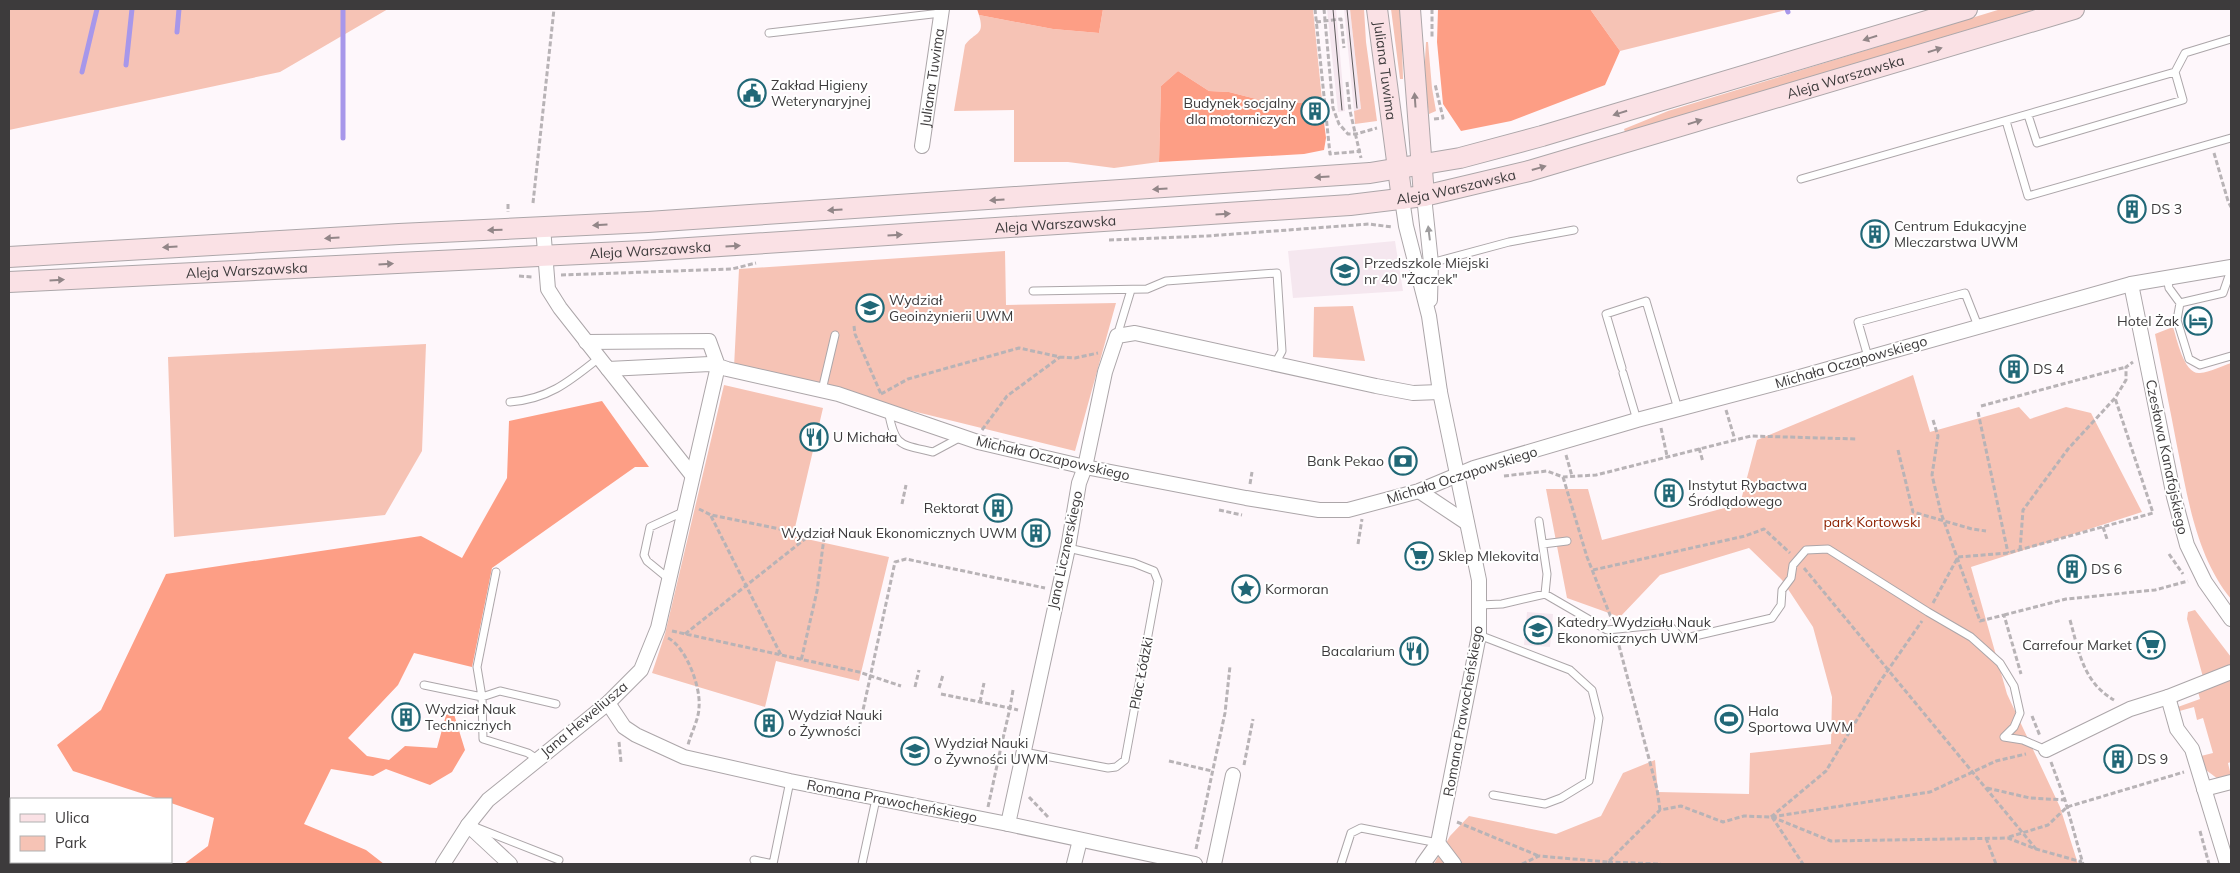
<svg xmlns="http://www.w3.org/2000/svg" width="2240" height="873" font-family="Mulish,sans-serif">
  <style>
    .built { fill: #f5e7ef }
    .green { fill: #f6c3b5 }
    .forest { fill: #fd9e85 }
    .lines { fill: none; stroke-linecap: round; stroke-linejoin: round }
    .stream { stroke: #a797ea; stroke-width: 5 }
    .service-casing { stroke: #aca6a9; stroke-width: 9 }
    .minor-casing { stroke: #aca6a9; stroke-width: 16 }
    .secondary-casing { stroke: #aca6a9; stroke-width: 22 }
    .path { stroke: #b8b3b6; stroke-width: 3; stroke-dasharray: 5 2.5; stroke-linecap: butt }
    .service { stroke: #fff; stroke-width: 7 }
    .minor { stroke: #fff; stroke-width: 14 }
    .secondary { stroke: #fae1e5; stroke-width: 20 }
    .tram { stroke: #5c595a; stroke-width: 1 }
    .oneway { fill: #928688 }
    .oneway2 { fill: #9e9d9e }
    .labels { text-anchor: middle; stroke-width: 4; stroke-linejoin: round; paint-order: stroke }
    .street-label { font-size: 14px; fill: #3d3b3c; stroke: #fff }
    .poi-label { font-size: 14px; fill: #3d3b3c; stroke: #fff; text-anchor: start }
    .park-label { font-size: 14px; fill: #8e2100; stroke: #fff }
  </style>
  <rect width="100%" height="100%" fill="#fef7fb"/>
  <path class="built" d="M1327,9H1336L1345,111L1338,112Z
    M1344,9H1350L1361,110L1354,111Z
    M1395,241L1403,291L1293,298L1288,251Z
    M1527,612L1553,614L1550,647L1524,645Z"/>
  <path class="green" d="M9,9H388L280,72L9,130Z
    M1103,9H1313L1322,100L1305,103L1268,102L1229,92L1209,91L1178,71L1161,86L1159,162L1114,168L1068,162H1014V110L954,111L965,45C976,31 985,36 979,15L1053,29L1099,33Z
    M1350,9H1364L1366,42L1377,121L1355,124L1354,111L1361,109Z
    M1391,9H1401L1403,79H1400Z
    M1590,9H1790L1620,51Z
    M2001,9H2037L1625,132L1624,129L1668,111Z
    M1426,42H1428L1432,88L1436,111L1429,114L1424,78Z
    M1005,251L1006,305L1116,303L1075,451L734,367L739,269Z
    M1353,306L1365,361L1313,357L1314,307Z
    M2173,327C2177,339 2184,375 2200,373C2210,372 2222,366 2231,363V599C2196,556 2188,498 2177,446C2170,408 2162,371 2155,334Z
    M426,344L422,451L385,515L174,537L168,357Z
    M1913,375L1930,432L2019,407L2030,419L2066,407L2091,413L2142,512L1971,567L2007,694L2060,807L2078,864H1434L1450,836L1469,816L1556,834L1601,816L1623,773L1655,760L1658,792L1749,794L1750,753L1831,744L1832,697L1813,627L1782,580L1749,548L1660,575L1620,617L1567,598L1546,489H1588L1602,540L1740,504L1757,440Z
    M724,385L823,408L793,536L889,557L859,681L776,661L765,707L652,673L665,634Z
    M2195,610L2231,657V668L2203,677L2187,619L2188,612Z
    M2231,676V762L2228,763L2231,776L2218,779L2206,770L2201,756L2213,753L2203,718L2197,720L2194,707L2176,712L2175,708L2200,699L2197,688Z"/>
  <path class="forest" d="M977,9H1103L1099,33L1053,29L979,15Z
    M1438,9H1590L1620,51L1605,85L1511,121L1461,131L1443,104L1437,42Z
    M1178,71L1209,91L1229,92L1268,102L1305,103L1308,124L1324,122L1326,138L1324,150L1304,154L1159,162L1161,86Z
    M602,401L649,467H635L492,568L472,667L414,653L398,685L348,738L367,756L389,760L405,746L437,748L446,715L453,711L465,750L452,772L430,785L386,769L373,776L331,769L304,824L366,850L384,864H184L208,846L214,818L171,803V799H159L73,771L57,745L101,710L166,574L421,536L462,558L507,478L509,421Z"/>
  <g class="lines">
    <path class="stream" d="M343,9V138
      M1787,9L1788,12
      M177,32L179,9
      M126,65L132,9
      M82,72L97,9"/>
    <g class="service-casing">
      <path id="service" d="M769,33L941,13
        M2028,115L2037,143L2183,100L2175,72
        M2006,121L2028,196L2231,138
        M1801,179L2175,72L2185,53L2231,39
        M1431,263L1509,242L1574,230
        M2167,277L2169,288L2180,303L2223,293L2231,270
        M1033,291L1147,289L1166,281L1277,273L1282,351L1275,364
        M2180,303L2177,320L2189,359L2200,365L2231,356
        M1117,336L1131,290
        M1868,357L1858,322L1965,293L1978,326
        M1622,368L1606,314L1646,301L1678,409
        M1623,373L1637,420
        M822,390L835,335
        M510,402C549,399 570,381 599,358
        M888,410C895,447 899,444 933,452L961,437
        M1539,521L1547,574L1545,594
        M1543,544L1567,541
        M669,579L647,561L644,555L650,527L685,511
        M1480,605L1502,604L1545,594L1607,630L1668,624L1682,639L1772,618L1781,605L1782,590L1791,578L1793,565L1806,550L1828,549L1928,612L1971,637L2000,663L2014,686L2020,713L2014,727L2004,737L2023,740L2046,750
        M1479,635L1570,670L1592,690L1599,718L1589,781L1561,798L1545,804L1493,795
        M424,685L482,697L477,667L496,572
        M1024,752L1108,768L1116,767L1125,760L1158,581L1154,571L1134,563L1068,548
        M537,759L528,753L483,739L482,697L500,691L556,704
        M475,827L559,860
        M754,860L773,864
        M773,864L790,781
        M862,864L876,799
        M1341,864L1351,833L1361,828L1438,843"/>
    </g>
    <g class="minor-casing">
      <g id="minor">
        <path id="s1" d="M922,146L942,9"/>
        <path d="M1424,196L1431,263L1430,300"/>
        <path d="M1402,199L1406,226L1429,316L1440,392L1479,580V635L1438,843L1423,864"/>
        <path d="M2131,284L2174,497L2187,545L2205,582L2231,619"/>
        <path d="M586,342L709,341L718,366L727,369L838,394L978,442L1085,467L1246,498L1319,510H1348L1419,491L1474,468L1637,420L1796,378L2131,284L2231,267"/>
        <path d="M608,369L692,475"/>
        <path d="M1419,491L1467,523"/>
        <path d="M2168,697L2177,729L2192,749L2227,864"/>
        <path d="M608,703L624,727L636,735L684,757L790,781L1008,824L1195,864"/>
        <path d="M2046,750L2130,709L2168,697L2231,672"/>
        <path d="M2204,789L2231,782"/>
        <path d="M1008,824L1068,548L1079,483L1085,467L1105,372L1117,336L1135,333L1376,386L1413,393L1440,392"/>
        <path d="M468,825L510,864"/>
        <path d="M1438,843L1454,864"/>
        <path d="M443,864L468,825L488,800L608,703L641,670L658,628L718,366L710,364L608,369L560,308L548,289L543,227"/>
        <path d="M1074,864L1080,840"/>
        <path d="M1214,864L1233,775"/>
      </g>
    </g>
    <g class="secondary-casing">
      <g id="secondary">
        <path id="s2" d="M1377,9L1402,199"/>
        <path d="M1410,9L1424,196"/>
        <path d="M9,257L399,234L648,222L1370,173L1460,158L1542,136L1967,9"/>
        <path id="s3" d="M9,282L643,251L1350,205L1424,196L1529,171L2074,9"/>
      </g>
    </g>
    <path class="path" d="M1315,9L1330,154L1361,151
      M1324,9L1333,108L1339,124L1348,134H1356L1377,128
      M1432,9V38
      M1316,22L1341,19L1344,48
      M1347,82L1350,111L1361,158
      M1434,119L1443,118L1435,84
      M2214,153L2228,201L2231,207
      M533,203L554,9
      M508,204V212
      M1109,240L1207,236L1369,224L1392,227
      M561,275L732,269L756,263
      M519,276L532,277
      M854,326L855,334L881,394
      M881,394L908,379L1019,348L1060,357L1075,358L1098,353
      M1981,406L2126,367
      M1726,410L1735,440
      M1978,412L2008,553
      M1933,420L1938,436L1932,475L1941,513L1980,621L2004,615L2021,674
      M1661,428L1667,456
      M982,430L1007,396L1060,357
      M1699,448L1703,462
      M1898,450L1913,512L1972,529L1986,531
      M1566,455L1572,476
      M1504,476L1547,471L1563,477L1596,475L1751,436L1856,439
      M1563,477L1587,557L1612,620
      M1250,484L1252,472
      M902,504L906,485
      M699,509L711,515L824,538L817,591L801,661
      M1219,510L1242,515
      M711,516L781,655
      M2103,527L2107,539
      M1358,544L1362,519
      M2020,550L2023,510L2068,449L2115,398L2126,380V367L2133,362
      M2169,554L2183,574
      M1804,568L2036,849
      M1593,570L1745,536L1764,529L1790,553
      M1933,603L1958,557L2008,553L2153,513L2115,398
      M2004,615L2066,599L2155,590L2188,581
      M2070,620C2079,652 2083,682 2114,700
      M672,631L859,672L901,686
      M685,634L810,535
      M668,638C686,647 701,687 699,707C699,719 691,733 688,745
      M1617,638L1657,789L1660,810
      M915,687L919,670
      M939,688L943,675
      M1013,690L1010,708L1018,710
      M941,694L1010,708L1001,747L1010,749
      M980,702L984,683
      M2032,716L2040,736
      M860,724L895,562L906,559L1045,588
      M619,742L621,762
      M1169,761L1212,771
      M2051,762L2065,800L2083,864
      M1244,765L1253,719
      M1987,788L2030,798L2065,800
      M1029,797L1049,818
      M988,807L1001,747
      M1771,817L1826,771L1879,683L1922,621
      M1772,817L1831,841L2008,838L2036,849L2082,862
      M1772,817L1803,864
      M1457,822L1539,856
      M2200,831L2209,864
      M2009,837L2048,825L2067,807L2184,772
      M1986,838L1996,864
      M1196,849L1225,713L1230,666
      M1608,862L1661,864
      M1522,864L1539,856L1608,862L1660,810L1681,806L1723,822L1744,816L1771,817L1930,792L1996,761L2026,754"/>
    <use href="#service" class="service"/>
    <use href="#minor" class="minor"/>
    <use href="#secondary" class="secondary"/>
    <path class="tram" d="M1333,9L1342,110
      M1347,9L1357,108"/>
  </g>
  <defs><path id="oneway-solid" d="M-6-.8H1V-3.2L6.5 0L1 3.2V.8H-6Z" transform="scale(1.25)"/></defs>
  <g class="oneway">
    <use href="#oneway-solid" transform="translate(1870 38) rotate(163)"/>
    <use href="#oneway-solid" transform="translate(1935 50) rotate(-17)"/>
    <use href="#oneway-solid" transform="translate(1415 100) rotate(-94)"/>
    <use href="#oneway-solid" transform="translate(1620 113) rotate(162)"/>
    <use href="#oneway-solid" transform="translate(1695 122) rotate(-17)"/>
    <use href="#oneway-solid" transform="translate(1539 168) rotate(-16)"/>
    <use href="#oneway-solid" transform="translate(1322 177) rotate(176)"/>
    <use href="#oneway-solid" transform="translate(1160 189) rotate(176)"/>
    <use href="#oneway-solid" transform="translate(997 200) rotate(176)"/>
    <use href="#oneway-solid" transform="translate(835 210) rotate(176)"/>
    <use href="#oneway-solid" transform="translate(1223 214) rotate(-4)"/>
    <use href="#oneway-solid" transform="translate(600 225) rotate(177)"/>
    <use href="#oneway-solid" transform="translate(495 230) rotate(178)"/>
    <use href="#oneway-solid" transform="translate(895 235) rotate(-4)"/>
    <use href="#oneway-solid" transform="translate(332 238) rotate(177)"/>
    <use href="#oneway-solid" transform="translate(733 246) rotate(-4)"/>
    <use href="#oneway-solid" transform="translate(170 247) rotate(177)"/>
    <use href="#oneway-solid" transform="translate(386 264) rotate(-3)"/>
    <use href="#oneway-solid" transform="translate(57 280) rotate(-3)"/>
  </g>
  <use class="oneway2" href="#oneway-solid" transform="translate(1429 233) rotate(-97)"/>
  <defs>
    <g id="civic-ring" transform="scale(1.4375)"><circle r="9.5" fill="#fff" stroke="#216877" stroke-width="1.5"/><path d="M-.6-6.5H3V-4.5H.6V-3L4-1V1h2V6H-6V1h2V-1L-.6-3ZM-1.2 2.5V6h2.4V2.5Z" fill="#216877"/></g>
    <g id="building-ring" transform="scale(1.4375)"><circle r="9.5" fill="#fff" stroke="#216877" stroke-width="1.5"/><path d="M-4-6H4V6H1V3H-1V6H-4ZM-2.5-4.3h1.7v1.8h-1.7ZM.8-4.3h1.7v1.8H.8ZM-2.5-1h1.7V.8h-1.7ZM.8-1h1.7V.8H.8Z" fill="#216877"/></g>
    <g id="school-ring" transform="scale(1.4375)"><circle r="9.5" fill="#fff" stroke="#216877" stroke-width="1.5"/><path d="M0-5L7-2L0 1L-7-2ZM-4 1L0 2.5L4 1V4Q0 6-4 4Z" fill="#216877"/></g>
    <g id="university-ring" transform="scale(1.4375)"><circle r="9.5" fill="#fff" stroke="#216877" stroke-width="1.5"/><path d="M0-5L7-2L0 1L-7-2ZM-4 1L0 2.5L4 1V4Q0 6-4 4Z" fill="#216877"/></g>
    <g id="hotel-ring" transform="scale(1.4375)"><circle r="9.5" fill="#fff" stroke="#216877" stroke-width="1.5"/><path d="M-6-4.5h1.5V1H6V5H4.5V3h-9V5H-6ZM-4 0a1.8 1.8 0 1 1 3.6 0ZM.5 0V-2.5h3Q6-2.5 6 0Z" fill="#216877"/></g>
    <g id="restaurant-ring" transform="scale(1.4375)"><circle r="9.5" fill="#fff" stroke="#216877" stroke-width="1.5"/><path d="M-5-6h1v4h1v-4h1v4h1v-4h1v5L-1.5 .5V6h-2V.5L-5-1ZM5-6V6H3V1.5H1.5Q1.5-4 5-6Z" fill="#216877"/></g>
    <g id="bank-ring" transform="scale(1.4375)"><circle r="9.5" fill="#fff" stroke="#216877" stroke-width="1.5"/><path d="M-6-4H6V4H-6ZM0-2.3a2.3 2.3 0 1 0 0 4.6a2.3 2.3 0 1 0 0-4.6Z" fill="#216877"/></g>
    <g id="supermarket-ring" transform="scale(1.4375)"><circle r="9.5" fill="#fff" stroke="#216877" stroke-width="1.5"/><path d="M-6-5.5h2.5l.6 2H6L4.5 2H-2.5L-4.4-4H-6ZM-1.5 3.2a1.3 1.3 0 1 0 .1 0ZM3 3.2a1.3 1.3 0 1 0 .1 0Z" fill="#216877"/></g>
    <g id="sight-ring" transform="scale(1.4375)"><circle r="9.5" fill="#fff" stroke="#216877" stroke-width="1.5"/><path d="M0-6L1.8-2.2L6-1.7L2.9 1.2L3.7 5.4L0 3.3L-3.7 5.4L-2.9 1.2L-6-1.7L-1.8-2.2Z" fill="#216877"/></g>
    <g id="stadium-ring" transform="scale(1.4375)"><circle r="9.5" fill="#fff" stroke="#216877" stroke-width="1.5"/><path d="M0-5a6.5 5 0 1 0 0 10a6.5 5 0 1 0 0-10ZM-3.5-1.8h7v3.6h-7Z" fill="#216877"/></g>
  </defs>
  <g fill-rule="evenodd">
    <use href="#civic-ring" x="752" y="93"/>
    <use href="#building-ring" x="1315" y="111"/>
    <use href="#building-ring" x="2132" y="209"/>
    <use href="#building-ring" x="1875" y="234"/>
    <use href="#school-ring" x="1345" y="271"/>
    <use href="#university-ring" x="870" y="308"/>
    <use href="#hotel-ring" x="2198" y="321"/>
    <use href="#building-ring" x="2014" y="369"/>
    <use href="#restaurant-ring" x="814" y="437"/>
    <use href="#bank-ring" x="1403" y="461"/>
    <use href="#building-ring" x="1669" y="493"/>
    <use href="#building-ring" x="998" y="508"/>
    <use href="#building-ring" x="1036" y="533"/>
    <use href="#supermarket-ring" x="1419" y="556"/>
    <use href="#building-ring" x="2072" y="569"/>
    <use href="#sight-ring" x="1246" y="589"/>
    <use href="#university-ring" x="1538" y="630"/>
    <use href="#supermarket-ring" x="2151" y="645"/>
    <use href="#restaurant-ring" x="1414" y="651"/>
    <use href="#building-ring" x="406" y="717"/>
    <use href="#stadium-ring" x="1729" y="719"/>
    <use href="#building-ring" x="769" y="723"/>
    <use href="#university-ring" x="915" y="751"/>
    <use href="#building-ring" x="2118" y="759"/>
  </g>
  <g class="labels">
    <g class="street-label">
      <text dy="5" stroke="none"><textPath href="#s2" startOffset="62">Juliana Tuwima</textPath></text>
      <text dy="5" stroke="none"><textPath href="#s1" startOffset="69">Juliana Tuwima</textPath></text>
      <text dy="5" stroke="none"><textPath href="#s3" startOffset="1856">Aleja Warszawska</textPath></text>
      <text dy="5" stroke="none"><textPath href="#s3" startOffset="1451">Aleja Warszawska</textPath></text>
      <text dy="5" stroke="none"><textPath href="#s3" startOffset="1048">Aleja Warszawska</textPath></text>
      <text dy="5" stroke="none"><textPath href="#s3" startOffset="642">Aleja Warszawska</textPath></text>
      <text dy="5" stroke="none"><textPath href="#s3" startOffset="238">Aleja Warszawska</textPath></text>
      <text transform="translate(1851 362) rotate(-16)" y="5">Michała Oczapowskiego</text>
      <text transform="translate(2167 457) rotate(78)" y="5">Czesława Kanafojskiego</text>
      <text transform="translate(1053 458) rotate(13)" y="5">Michała Oczapowskiego</text>
      <text transform="translate(1462 475) rotate(-18)" y="5">Michała Oczapowskiego</text>
      <text transform="translate(1065 550) rotate(-78)" y="5">Jana Licznerskiego</text>
      <text transform="translate(1141 673) rotate(-79)" y="5">Plac Łódzki</text>
      <text transform="translate(1463 711) rotate(-80)" y="5">Romana Prawocheńskiego</text>
      <text transform="translate(584 719) rotate(-40)" y="5">Jana Heweliusza</text>
      <text transform="translate(892 801) rotate(11)" y="5">Romana Prawocheńskiego</text>
    </g>
    <g class="poi-label">
      <text x="771" y="90">Zakład Higieny<tspan x="771" dy="16">Weterynaryjnej</tspan></text>
      <text x="1296" y="108" text-anchor="end">Budynek socjalny<tspan x="1296" dy="16">dla motorniczych</tspan></text>
      <text x="2151" y="214">DS 3</text>
      <text x="1894" y="231">Centrum Edukacyjne<tspan x="1894" dy="16">Mleczarstwa UWM</tspan></text>
      <text x="1364" y="268">Przedszkole Miejski<tspan x="1364" dy="16">nr 40 "Żaczek"</tspan></text>
      <text x="889" y="305">Wydział<tspan x="889" dy="16">Geoinżynierii UWM</tspan></text>
      <text x="2179" y="326" text-anchor="end">Hotel Żak</text>
      <text x="2033" y="374">DS 4</text>
      <text x="833" y="442">U Michała</text>
      <text x="1384" y="466" text-anchor="end">Bank Pekao</text>
      <text x="1688" y="490">Instytut Rybactwa<tspan x="1688" dy="16">Śródlądowego</tspan></text>
      <text x="979" y="513" text-anchor="end">Rektorat</text>
      <text x="1017" y="538" text-anchor="end">Wydział Nauk Ekonomicznych UWM</text>
      <text x="1438" y="561">Sklep Mlekovita</text>
      <text x="2091" y="574">DS 6</text>
      <text x="1265" y="594">Kormoran</text>
      <text x="1557" y="627">Katedry Wydziału Nauk<tspan x="1557" dy="16">Ekonomicznych UWM</tspan></text>
      <text x="2132" y="650" text-anchor="end">Carrefour Market</text>
      <text x="1395" y="656" text-anchor="end">Bacalarium</text>
      <text x="425" y="714">Wydział Nauk<tspan x="425" dy="16">Technicznych</tspan></text>
      <text x="1748" y="716">Hala<tspan x="1748" dy="16">Sportowa UWM</tspan></text>
      <text x="788" y="720">Wydział Nauki<tspan x="788" dy="16">o Żywności</tspan></text>
      <text x="934" y="748">Wydział Nauki<tspan x="934" dy="16">o Żywności UWM</tspan></text>
      <text x="2137" y="764">DS 9</text>
    </g>
    <g class="park-label">
      <text x="1872" y="527">park Kortowski</text>
    </g>
  </g>
  <rect width="2240" height="873" fill="none" stroke="#3d3b3c" stroke-width="20"/>
  <rect x="10" y="798" width="162" height="65" fill="#ffffff" stroke="#b1b1b1"/>
  <rect x="20" y="814" width="25" height="8" fill="#fae1e5" stroke="#b1b1b1"/>
  <text x="55" y="823" font-size="15" fill="#3d3b3c">Ulica</text>
  <rect x="20" y="836" width="25" height="15" fill="#f6c3b5" stroke="#b1b1b1"/>
  <text x="55" y="848" font-size="15" fill="#3d3b3c">Park</text>
</svg>
